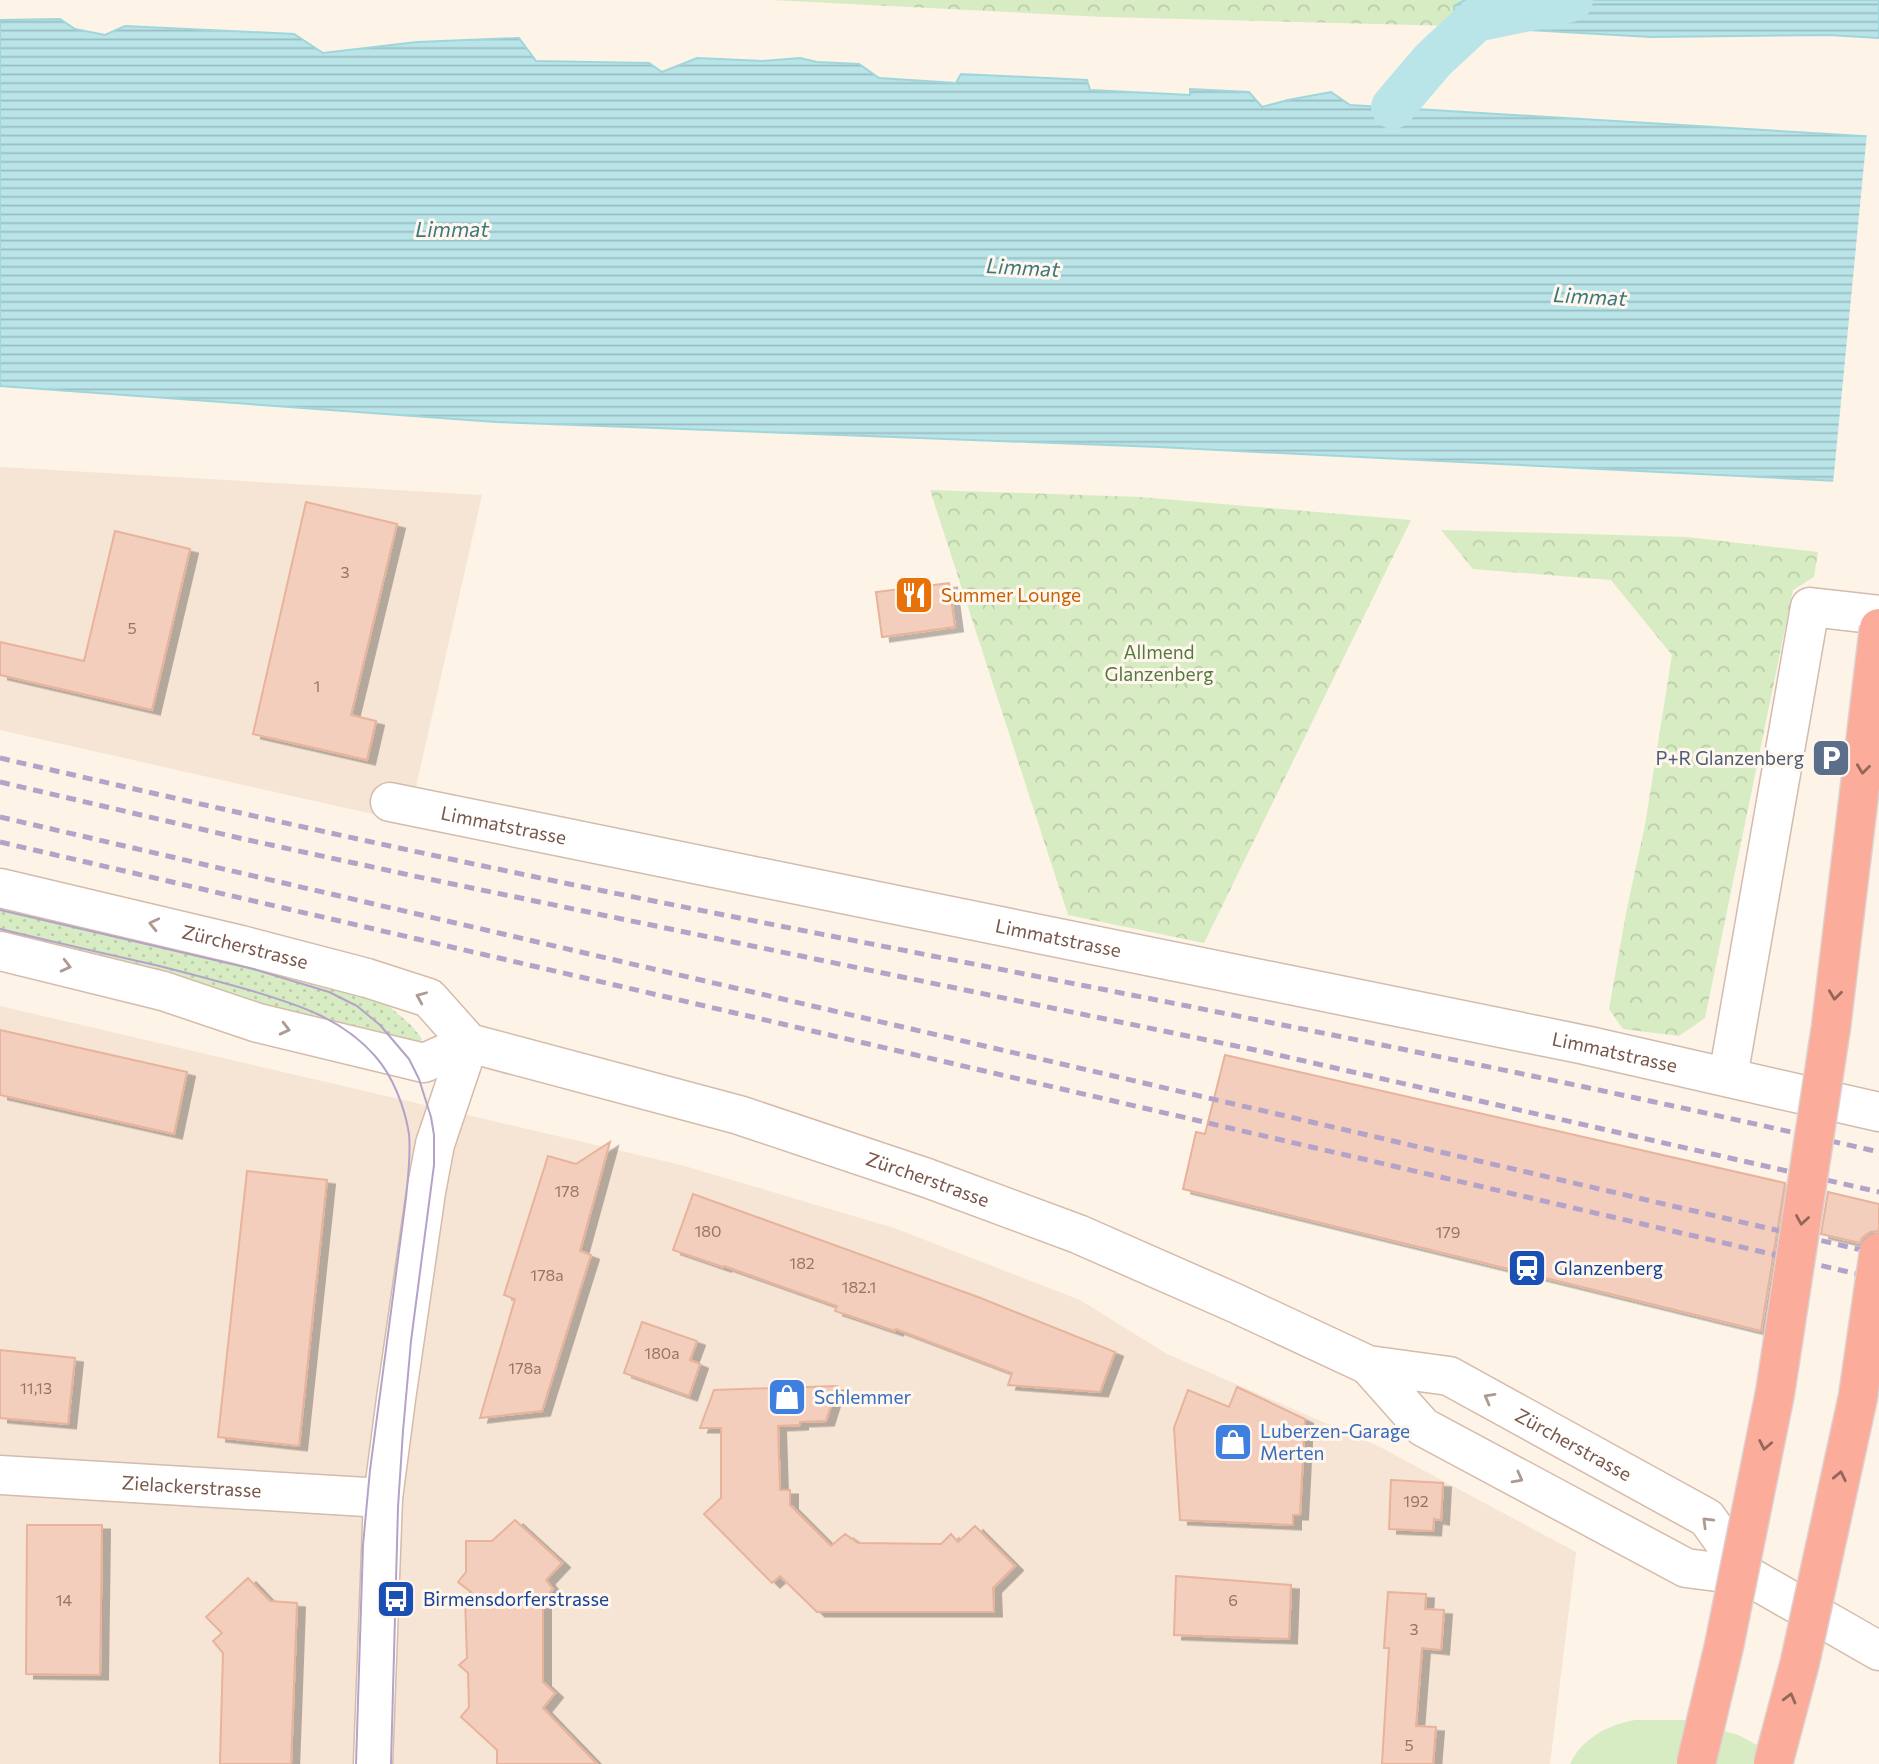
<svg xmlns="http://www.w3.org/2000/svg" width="1879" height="1764" font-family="Commissioner,sans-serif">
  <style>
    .residential { fill: #f6e4d4 }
    .grass { fill: url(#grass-dots) }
    .forest { fill: url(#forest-crowns) }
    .garden { fill: #d7ecc3 }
    .water { fill: url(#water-rules); stroke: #9fd6db; stroke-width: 2 }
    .pier { fill: #fdf3e6 }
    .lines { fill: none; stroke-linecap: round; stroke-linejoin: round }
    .canal { stroke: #b9e5e9; stroke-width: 44 }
    .building { fill: #f4cebc; stroke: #e8b39b; stroke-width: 2; filter: url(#shadow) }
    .street-casing { stroke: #d3bbae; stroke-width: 41 }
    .secondary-casing { stroke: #d6bbab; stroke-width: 41 }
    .street { stroke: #fff; stroke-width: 38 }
    .secondary { stroke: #fff; stroke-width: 38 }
    .tram { stroke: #b4a3c9; stroke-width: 2 }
    .rail { stroke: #b4a3c9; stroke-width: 5; stroke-dasharray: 10 7; stroke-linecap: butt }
    .highway-bridge-casing { stroke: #dcd3d0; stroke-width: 41; stroke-linecap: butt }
    .highway-bridge { stroke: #fbac9a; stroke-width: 38 }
    .oneway { stroke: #936759 }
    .oneway2 { stroke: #af9a92 }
    .labels { text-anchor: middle; stroke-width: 6; stroke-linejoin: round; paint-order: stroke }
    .number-label { font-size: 16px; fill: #987466 }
    .food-label { font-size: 19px; fill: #c56008; stroke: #fff7ee; text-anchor: start }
    .park-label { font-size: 19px; fill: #53793d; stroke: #fff7ee }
    .service-label { font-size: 19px; fill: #4e5e75; stroke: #fff7ee; text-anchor: end }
    .street-label { font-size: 19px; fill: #795649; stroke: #fff7ee }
    .transit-label { font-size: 19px; fill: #164399; stroke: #fff7ee; text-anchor: start }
    .shop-label { font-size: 19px; fill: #366cbe; stroke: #fff7ee; text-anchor: start }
    .water-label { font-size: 21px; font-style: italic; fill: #3b787e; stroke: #fff7ee }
  </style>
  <defs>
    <pattern id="grass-dots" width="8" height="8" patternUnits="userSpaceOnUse" patternTransform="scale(1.75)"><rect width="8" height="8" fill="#d7ecc3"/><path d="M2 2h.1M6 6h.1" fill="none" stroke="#bccca9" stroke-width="1.8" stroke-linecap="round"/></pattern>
    <pattern id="forest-crowns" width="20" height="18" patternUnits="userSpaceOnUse" patternTransform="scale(1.75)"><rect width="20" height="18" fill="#d7ecc3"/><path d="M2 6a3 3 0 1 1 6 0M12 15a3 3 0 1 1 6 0" fill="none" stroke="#bccca9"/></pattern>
    <pattern id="water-rules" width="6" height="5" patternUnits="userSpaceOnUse" patternTransform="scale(1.75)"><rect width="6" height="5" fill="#b9e5e9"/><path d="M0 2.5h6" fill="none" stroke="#9bbcbf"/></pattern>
    <filter id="shadow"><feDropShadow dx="8" dy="4.5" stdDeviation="0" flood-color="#0004"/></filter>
  </defs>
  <rect width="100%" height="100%" fill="#fdf3e6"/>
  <path class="residential" d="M0,467L482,495L408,822L0,730Z
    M0,1006L681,1165L894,1228L1080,1300L1167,1354L1378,1446L1576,1552L1550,1764H0Z"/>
  <path class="grass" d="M0,900L377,996L412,1026L422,1039L418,1046L0,940Z"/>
  <path class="forest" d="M772,0H1465L1454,7V26L1104,17Z
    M930,490L1140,497L1411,520L1204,943L1068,915Z
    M1441,530L1687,537L1818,552L1814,577L1793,590L1705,1018L1679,1036L1623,1029L1609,1009L1627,908L1645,825L1672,655L1611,580L1473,569Z"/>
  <path class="garden" d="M1635,1720H1687L1738,1735L1784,1759L1789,1764H1570C1582,1738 1608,1725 1635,1720Z"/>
  <path class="water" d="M1465,0H1879V38L1829,35L1651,37L1455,26L1454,6Z
    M60,19L75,29L105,35L125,26L294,34L323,53L417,42L519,38L536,61L649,63L662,72L697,58L763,61L800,58L817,62L859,64L879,78L956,83L961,74L1087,80L1090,90L1190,95V89L1249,92L1262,107L1288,100L1331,92L1350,105L1879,137V483L1159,447L496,422L0,386V20Z"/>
  <path class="pier" d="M1867,133L1879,134V486L1833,484Z"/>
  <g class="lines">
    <path class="canal" d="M1393,107L1433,60L1476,20L1571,0"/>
  </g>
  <path class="building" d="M306,502L397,524L351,715L376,721L367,760L253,734Z
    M115,531L190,549L152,710L0,675V642L84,661Z
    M949,583L955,627L882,637L876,592Z
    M0,1030L187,1072L174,1134L0,1095Z
    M1225,1055L1785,1183L1761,1331L1183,1189L1196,1132L1205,1134Z
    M610,1142L580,1251L591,1255L542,1411L480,1418L515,1299L504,1295L548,1156L576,1164Z
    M247,1171L327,1180L299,1446L218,1437Z
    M1828,1192L1879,1204V1231L1870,1232L1862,1238L1860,1243L1821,1234Z
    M693,1194L978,1297L1115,1352L1100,1392L1008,1385L1012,1373L896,1329L895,1331L835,1311L837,1306L724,1266L723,1267L673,1250Z
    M642,1322L697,1341L690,1360L700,1364L689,1396L624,1373Z
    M0,1350L75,1358L68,1424L0,1418Z
    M837,1386L826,1421L800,1422V1425L778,1426L780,1490H790V1505L831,1546L845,1534L858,1543L941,1544L951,1534L958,1542L975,1526L1015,1566L993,1588L994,1612H817L780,1576L772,1583L704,1514L721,1498V1428H700L714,1390Z
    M1237,1387L1305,1419L1300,1515H1293V1525L1180,1520L1174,1428L1188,1390L1229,1407Z
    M1391,1480L1443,1483L1441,1520L1434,1519L1433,1531L1389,1529Z
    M515,1520L562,1563L546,1580L553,1589L543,1601V1682L555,1693L543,1708L597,1764H497V1750L461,1717L469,1707L468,1673L459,1665L467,1658L465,1597L471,1592L458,1582L466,1572V1541H492Z
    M27,1525H102L100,1675L26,1674Z
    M1176,1576L1291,1585L1289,1639L1174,1635Z
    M248,1578L270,1601L297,1603L291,1764H220L223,1653L213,1641L222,1633L206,1617Z
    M1388,1592L1426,1594L1425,1609L1444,1610L1441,1650L1422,1648L1416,1726L1436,1727L1433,1764H1382L1389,1648H1384Z"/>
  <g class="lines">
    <g class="street-casing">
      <g id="street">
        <path id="s1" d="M390,802L1585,1045L1879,1112"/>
        <path d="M1728,1077L1810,607L1879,615"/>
        <path id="s2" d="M0,1475L383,1498"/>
      </g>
    </g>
    <g class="secondary-casing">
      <g id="secondary">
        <path id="s3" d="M0,888L241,945L367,978L429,998L469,1043L739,1115L927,1178L1078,1234L1235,1303L1368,1365L1449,1376L1707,1518L1748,1576"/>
        <path d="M0,951L163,991L258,1023L424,1063L469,1043"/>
        <path d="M1368,1365L1423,1427L1686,1568L1748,1576L1879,1651"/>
        <path d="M373,1764L383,1498L396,1399L426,1192L435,1144L469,1043"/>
      </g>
    </g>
    <use href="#street" class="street"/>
    <use href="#secondary" class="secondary"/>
    <path class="tram" d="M0,910L253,969L329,992L357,1006L380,1025L409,1059L419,1079L431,1117L434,1135V1165L411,1341L403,1431L398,1507L391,1764
      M0,929C50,941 101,953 151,964C184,972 217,981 249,990C296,1004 342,1018 375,1056C393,1076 405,1108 409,1134C411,1155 408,1177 406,1198L370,1470L363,1545L356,1764"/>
    <path class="rail" d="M0,758C194,803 389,847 584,887C1016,974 1450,1053 1879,1152
      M0,782L248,840L414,876L1265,1052L1879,1192
      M0,817L1879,1254
      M0,842L1879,1279"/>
    <g class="highway-bridge-casing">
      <path id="highway-bridge" d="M1696,1764L1724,1646L1775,1393L1831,1027L1879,628
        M1773,1764L1800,1662L1858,1397L1879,1252"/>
    </g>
    <use href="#highway-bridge" class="highway-bridge"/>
  </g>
  <defs><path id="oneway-chevron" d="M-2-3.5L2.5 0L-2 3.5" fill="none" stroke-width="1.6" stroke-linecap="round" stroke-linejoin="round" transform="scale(1.75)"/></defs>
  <g class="oneway">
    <use href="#oneway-chevron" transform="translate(1863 769) rotate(97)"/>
    <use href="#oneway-chevron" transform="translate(1835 995) rotate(97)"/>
    <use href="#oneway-chevron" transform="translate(1802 1220) rotate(99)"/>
    <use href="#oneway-chevron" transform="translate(1765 1445) rotate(101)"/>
    <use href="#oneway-chevron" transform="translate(1840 1476) rotate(-78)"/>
    <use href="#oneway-chevron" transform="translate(1790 1698) rotate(-75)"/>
  </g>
  <g class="oneway2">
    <use href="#oneway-chevron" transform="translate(154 924) rotate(-167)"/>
    <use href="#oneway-chevron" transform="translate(66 966) rotate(14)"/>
    <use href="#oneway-chevron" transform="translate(421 997) rotate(-157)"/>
    <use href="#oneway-chevron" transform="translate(285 1029) rotate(14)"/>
    <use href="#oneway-chevron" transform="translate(1489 1398) rotate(-151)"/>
    <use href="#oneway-chevron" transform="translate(1518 1478) rotate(28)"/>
    <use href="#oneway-chevron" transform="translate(1707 1522) rotate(-135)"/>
  </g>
  <defs>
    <g id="restaurant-square" transform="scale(2.0125)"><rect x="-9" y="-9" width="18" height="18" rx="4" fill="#e8710a" stroke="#fff7ee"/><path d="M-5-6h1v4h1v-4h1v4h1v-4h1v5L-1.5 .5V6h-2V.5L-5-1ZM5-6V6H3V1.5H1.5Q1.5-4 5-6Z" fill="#fff"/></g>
    <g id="parking-square" transform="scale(2.0125)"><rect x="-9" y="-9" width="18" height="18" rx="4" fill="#5c6f8a" stroke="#fff7ee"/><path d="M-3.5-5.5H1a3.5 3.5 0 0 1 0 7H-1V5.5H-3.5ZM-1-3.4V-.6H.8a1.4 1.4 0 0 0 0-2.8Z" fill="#fff"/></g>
    <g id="station-square" transform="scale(2.0125)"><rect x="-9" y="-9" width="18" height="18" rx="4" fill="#1a4fb4" stroke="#fff7ee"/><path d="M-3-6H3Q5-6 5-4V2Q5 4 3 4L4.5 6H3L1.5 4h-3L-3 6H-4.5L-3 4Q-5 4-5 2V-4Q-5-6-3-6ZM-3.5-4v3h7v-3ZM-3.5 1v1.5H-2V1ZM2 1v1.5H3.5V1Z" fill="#fff"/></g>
    <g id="shop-square" transform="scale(2.0125)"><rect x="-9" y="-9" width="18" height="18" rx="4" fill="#3f7fe0" stroke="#fff7ee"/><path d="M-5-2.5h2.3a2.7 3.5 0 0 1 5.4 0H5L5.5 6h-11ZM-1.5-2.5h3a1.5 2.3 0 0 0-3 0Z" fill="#fff"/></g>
    <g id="bus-square" transform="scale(2.0125)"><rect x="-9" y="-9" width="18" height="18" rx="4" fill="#1a4fb4" stroke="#fff7ee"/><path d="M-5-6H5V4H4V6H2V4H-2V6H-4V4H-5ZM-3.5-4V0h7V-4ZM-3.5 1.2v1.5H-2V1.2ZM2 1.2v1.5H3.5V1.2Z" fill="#fff"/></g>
  </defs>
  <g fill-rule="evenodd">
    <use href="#restaurant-square" x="914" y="595"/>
    <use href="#parking-square" x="1831" y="758"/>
    <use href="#station-square" x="1527" y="1268"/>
    <use href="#shop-square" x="787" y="1397"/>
    <use href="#shop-square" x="1233" y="1442"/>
    <use href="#bus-square" x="396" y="1599"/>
  </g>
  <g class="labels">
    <g class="number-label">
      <text x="345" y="578">3</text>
      <text x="132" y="634">5</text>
      <text x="317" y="692">1</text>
      <text x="567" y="1197">178</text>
      <text x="708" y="1237">180</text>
      <text x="1448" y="1238">179</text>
      <text x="802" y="1269">182</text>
      <text x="547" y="1281">178a</text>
      <text x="859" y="1293">182.1</text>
      <text x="662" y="1359">180a</text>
      <text x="525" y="1374">178a</text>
      <text x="36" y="1394">11,13</text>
      <text x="1416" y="1507">192</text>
      <text x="64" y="1606">14</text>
      <text x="1233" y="1606">6</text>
      <text x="1414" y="1635">3</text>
      <text x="1409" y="1751">5</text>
    </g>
    <g class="food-label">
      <text x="941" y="602">Summer Lounge</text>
    </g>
    <g class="park-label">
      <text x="1159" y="659">Allmend<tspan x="1159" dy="22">Glanzenberg</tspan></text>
    </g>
    <g class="service-label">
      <text x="1804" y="765">P+R Glanzenberg</text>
    </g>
    <g class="street-label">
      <text dy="7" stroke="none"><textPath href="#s1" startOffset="116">Limmatstrasse</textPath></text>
      <text dy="7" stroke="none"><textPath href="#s1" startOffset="682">Limmatstrasse</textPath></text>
      <text dy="7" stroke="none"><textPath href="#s3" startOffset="252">Zürcherstrasse</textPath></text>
      <text dy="7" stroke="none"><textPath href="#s1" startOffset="1250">Limmatstrasse</textPath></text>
      <text dy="7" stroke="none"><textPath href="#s3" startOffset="982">Zürcherstrasse</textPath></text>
      <text dy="7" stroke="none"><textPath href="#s3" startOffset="1684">Zürcherstrasse</textPath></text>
      <text dy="7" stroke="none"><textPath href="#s2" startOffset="192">Zielackerstrasse</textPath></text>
    </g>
    <g class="transit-label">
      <text x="1554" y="1275">Glanzenberg</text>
      <text x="423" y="1606">Birmensdorferstrasse</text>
    </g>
    <g class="shop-label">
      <text x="814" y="1404">Schlemmer</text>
      <text x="1260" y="1438">Luberzen-Garage<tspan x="1260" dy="22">Merten</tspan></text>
    </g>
    <g class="water-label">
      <text x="452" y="237">Limmat</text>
      <text transform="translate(1023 268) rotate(3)" y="7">Limmat</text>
      <text transform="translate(1590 297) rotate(3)" y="7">Limmat</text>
    </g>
  </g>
</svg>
